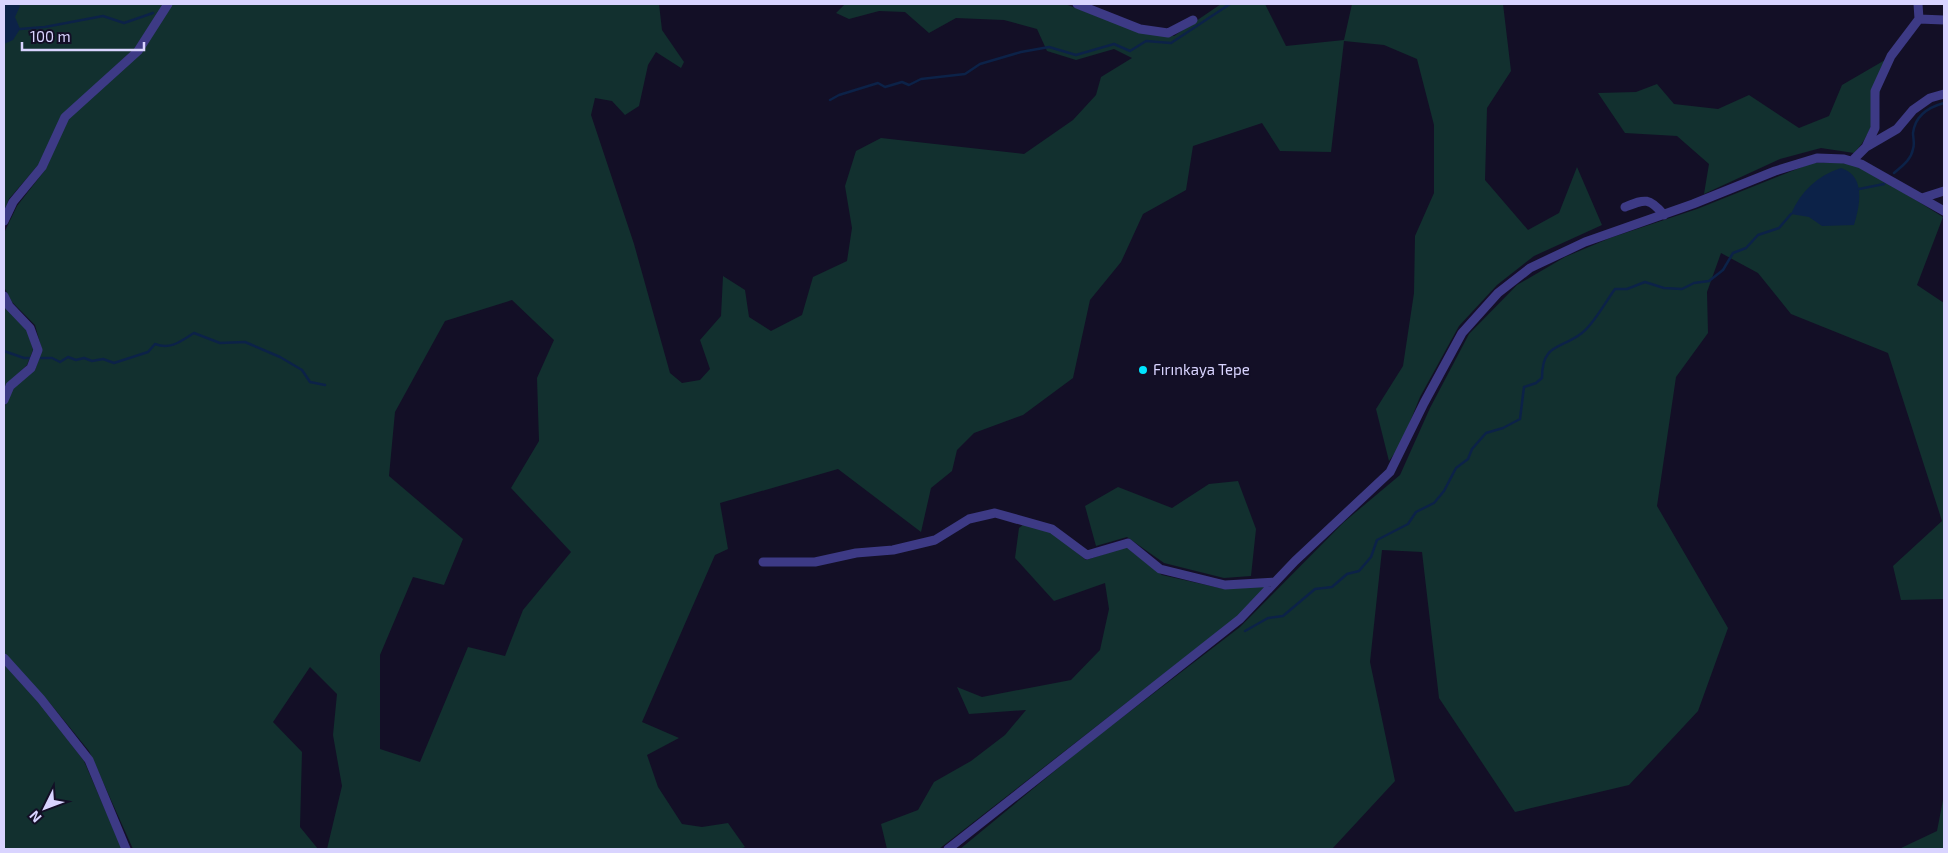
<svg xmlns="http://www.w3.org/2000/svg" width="1948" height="853" font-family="'Exo 2',sans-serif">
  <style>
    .green { fill: #12302f; fill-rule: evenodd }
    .water { fill: #0c2248 }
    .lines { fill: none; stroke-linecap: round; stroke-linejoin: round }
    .stream { stroke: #0c2248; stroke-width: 2.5 }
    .minor { stroke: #3d3a85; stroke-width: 9 }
    .poi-dot { fill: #00e5ff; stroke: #130f26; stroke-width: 2 }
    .labels { text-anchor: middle; stroke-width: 4; stroke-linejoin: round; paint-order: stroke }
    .poi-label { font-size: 15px; fill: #d9d4ff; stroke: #130f26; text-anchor: start }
  </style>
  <rect width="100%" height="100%" fill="#130f26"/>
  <path class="green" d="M4,4H164L135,48L63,114L39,164L9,199L4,211Z
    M172,4H659L662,30L684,62L681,68L656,52L648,65L639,106L625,115L612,101L595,98L591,115L634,244L670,373L682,383L700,380L710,369L700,340L721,316L723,276L745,290L749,317L771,331L802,315L813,277L847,261L852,228L845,186L856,151L881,138L1024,154L1073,120L1096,95L1101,77L1132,58L1114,49L1076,60L1047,51L1037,29L1004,20L956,18L929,33L905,12L879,11L849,19L836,13L845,4H1065L1139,32L1174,36L1221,4H1265L1286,46L1344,40L1352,4H1503L1511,71L1487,108L1485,180L1528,230L1559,213L1577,167L1602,225L1534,256L1497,285L1459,326L1420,397L1401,444L1389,461L1376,409L1403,366L1414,293L1415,236L1434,193V125L1417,59L1384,45L1344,41L1331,152L1280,151L1262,123L1193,146L1186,190L1143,214L1121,262L1090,300L1073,378L1023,415L974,433L957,450L952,471L931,488L921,532L838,469L720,503L728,549L715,555L642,722L679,738L647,755L658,787L682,824L702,827L728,823L745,847L740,849H327L342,786L333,735L337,694L310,667L273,722L302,752L300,827L318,849H133L89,751L49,702L5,656L4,408L13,387L35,370L42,350L35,325L12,302L4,287V233L17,206L45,170L68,119L141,52ZM512,300L554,340L537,378L539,441L511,488L571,552L523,610L505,656L468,647L420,762L380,749V655L413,577L444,585L463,539L389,476L395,412L445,321Z
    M1885,60C1879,93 1878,129 1854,153L1821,148L1780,159L1704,194L1709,164L1677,136L1625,133L1598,93L1636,92L1657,84L1674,104L1718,109L1749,95L1799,128L1829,116L1842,85Z
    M1836,162L1861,166L1943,217L1917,285L1944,303V599L1901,600L1893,566L1942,521L1888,353L1791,314L1758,273L1721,253L1707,292L1708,333L1676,377L1657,506L1728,628L1698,711L1629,785L1515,812L1439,698L1422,552L1382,550L1370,662L1395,781L1332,849H960L1085,746L1240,627L1344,522L1400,475L1430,408L1469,334L1517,285L1565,257L1610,238L1697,209L1812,163Z
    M4,303L27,329L33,350L27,365L4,387Z
    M1238,481L1256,529L1251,576L1224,578L1164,563L1127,537L1096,546L1085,506L1118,487L1172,508L1209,484Z
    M1024,524L1051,532L1086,560L1126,547L1162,575L1224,589L1267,585L1243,612L939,849H887L881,824L918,810L934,782L971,761L1005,735L1026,710L969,714L957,687L982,697L1071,680L1100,650L1109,609L1105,583L1054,601L1015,558L1019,528Z
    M4,663L40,703L84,761L122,849H4Z
    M1944,795V849H1899L1937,831Z"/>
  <path class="water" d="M4,4H18L20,6L15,17L20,29L13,40L4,44Z
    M1841,168C1866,176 1860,205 1854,225L1822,226L1809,217L1791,214C1801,191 1817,176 1841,168Z"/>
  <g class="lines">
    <path class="stream" d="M20,29L45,27L103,16L124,23L153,13
      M830,100L839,95L878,83L885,87L902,82L909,85L921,79L965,74L980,64L1021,52L1049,47L1076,55L1114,44L1130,51L1146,41L1171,43L1230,4
      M1894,173C1902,166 1911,160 1913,149C1915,144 1913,138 1913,133C1915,116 1929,107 1944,103
      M1859,189L1884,184
      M4,351L24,358H32
      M41,358H52L60,362L68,357L76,360L84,358L92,361L103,359L114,363L148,352L155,344C171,350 181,341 194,333L220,343L245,342L280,357L302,370L310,382L325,385
      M1245,631L1268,618L1283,616L1315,589L1332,587L1347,574L1359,571L1371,557L1377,540L1408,524L1416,512L1434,503L1444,491L1456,468L1468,459L1472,449L1486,433L1503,428L1520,419L1524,387L1536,383L1542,378C1542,343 1560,350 1582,333C1594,324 1606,301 1615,289H1627L1645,282L1664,288L1682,289L1694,283L1709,281L1723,270L1733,253L1746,248L1758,235L1779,228L1791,214"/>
    <path class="minor" d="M1077,4L1140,29L1168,33L1193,20
      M1919,19L1944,20
      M1866,147L1875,128V91L1891,56L1919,19L1918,4
      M1852,161L1866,147L1897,129L1913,110L1930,98L1944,94
      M1922,198L1944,191
      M1625,207C1645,199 1649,197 1664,215
      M4,221L13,202L42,167L65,117L138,51L168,4
      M4,296L9,306L30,328L38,350L31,368L10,386L4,400
      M763,562H815L856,553L893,550L935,540L969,519L995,513L1052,529L1087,555L1128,543L1160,569L1225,585L1275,582
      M4,658L41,699L89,760L126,849
      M948,849L1240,619L1295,561L1390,472L1424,403L1462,333L1498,293L1530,268L1585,242L1693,204L1775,171L1817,158L1844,159L1861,164L1944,211"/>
  </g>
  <circle class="poi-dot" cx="1143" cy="370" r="5"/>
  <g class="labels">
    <g class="poi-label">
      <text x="1153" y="375">Fırınkaya Tepe</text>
    </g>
  </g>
  <rect width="1948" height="853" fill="none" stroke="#d9d4ff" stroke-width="10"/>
  <g transform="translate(45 808) rotate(228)" stroke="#130f26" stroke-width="4" paint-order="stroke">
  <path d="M0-4L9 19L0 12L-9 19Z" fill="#d9d4ff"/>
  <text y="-8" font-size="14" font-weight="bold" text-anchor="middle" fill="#d9d4ff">N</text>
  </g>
  <path d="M22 42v8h122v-8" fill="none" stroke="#d9d4ff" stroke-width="2.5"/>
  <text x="30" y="42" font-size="15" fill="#d9d4ff" stroke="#130f26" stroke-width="4" paint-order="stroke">100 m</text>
</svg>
